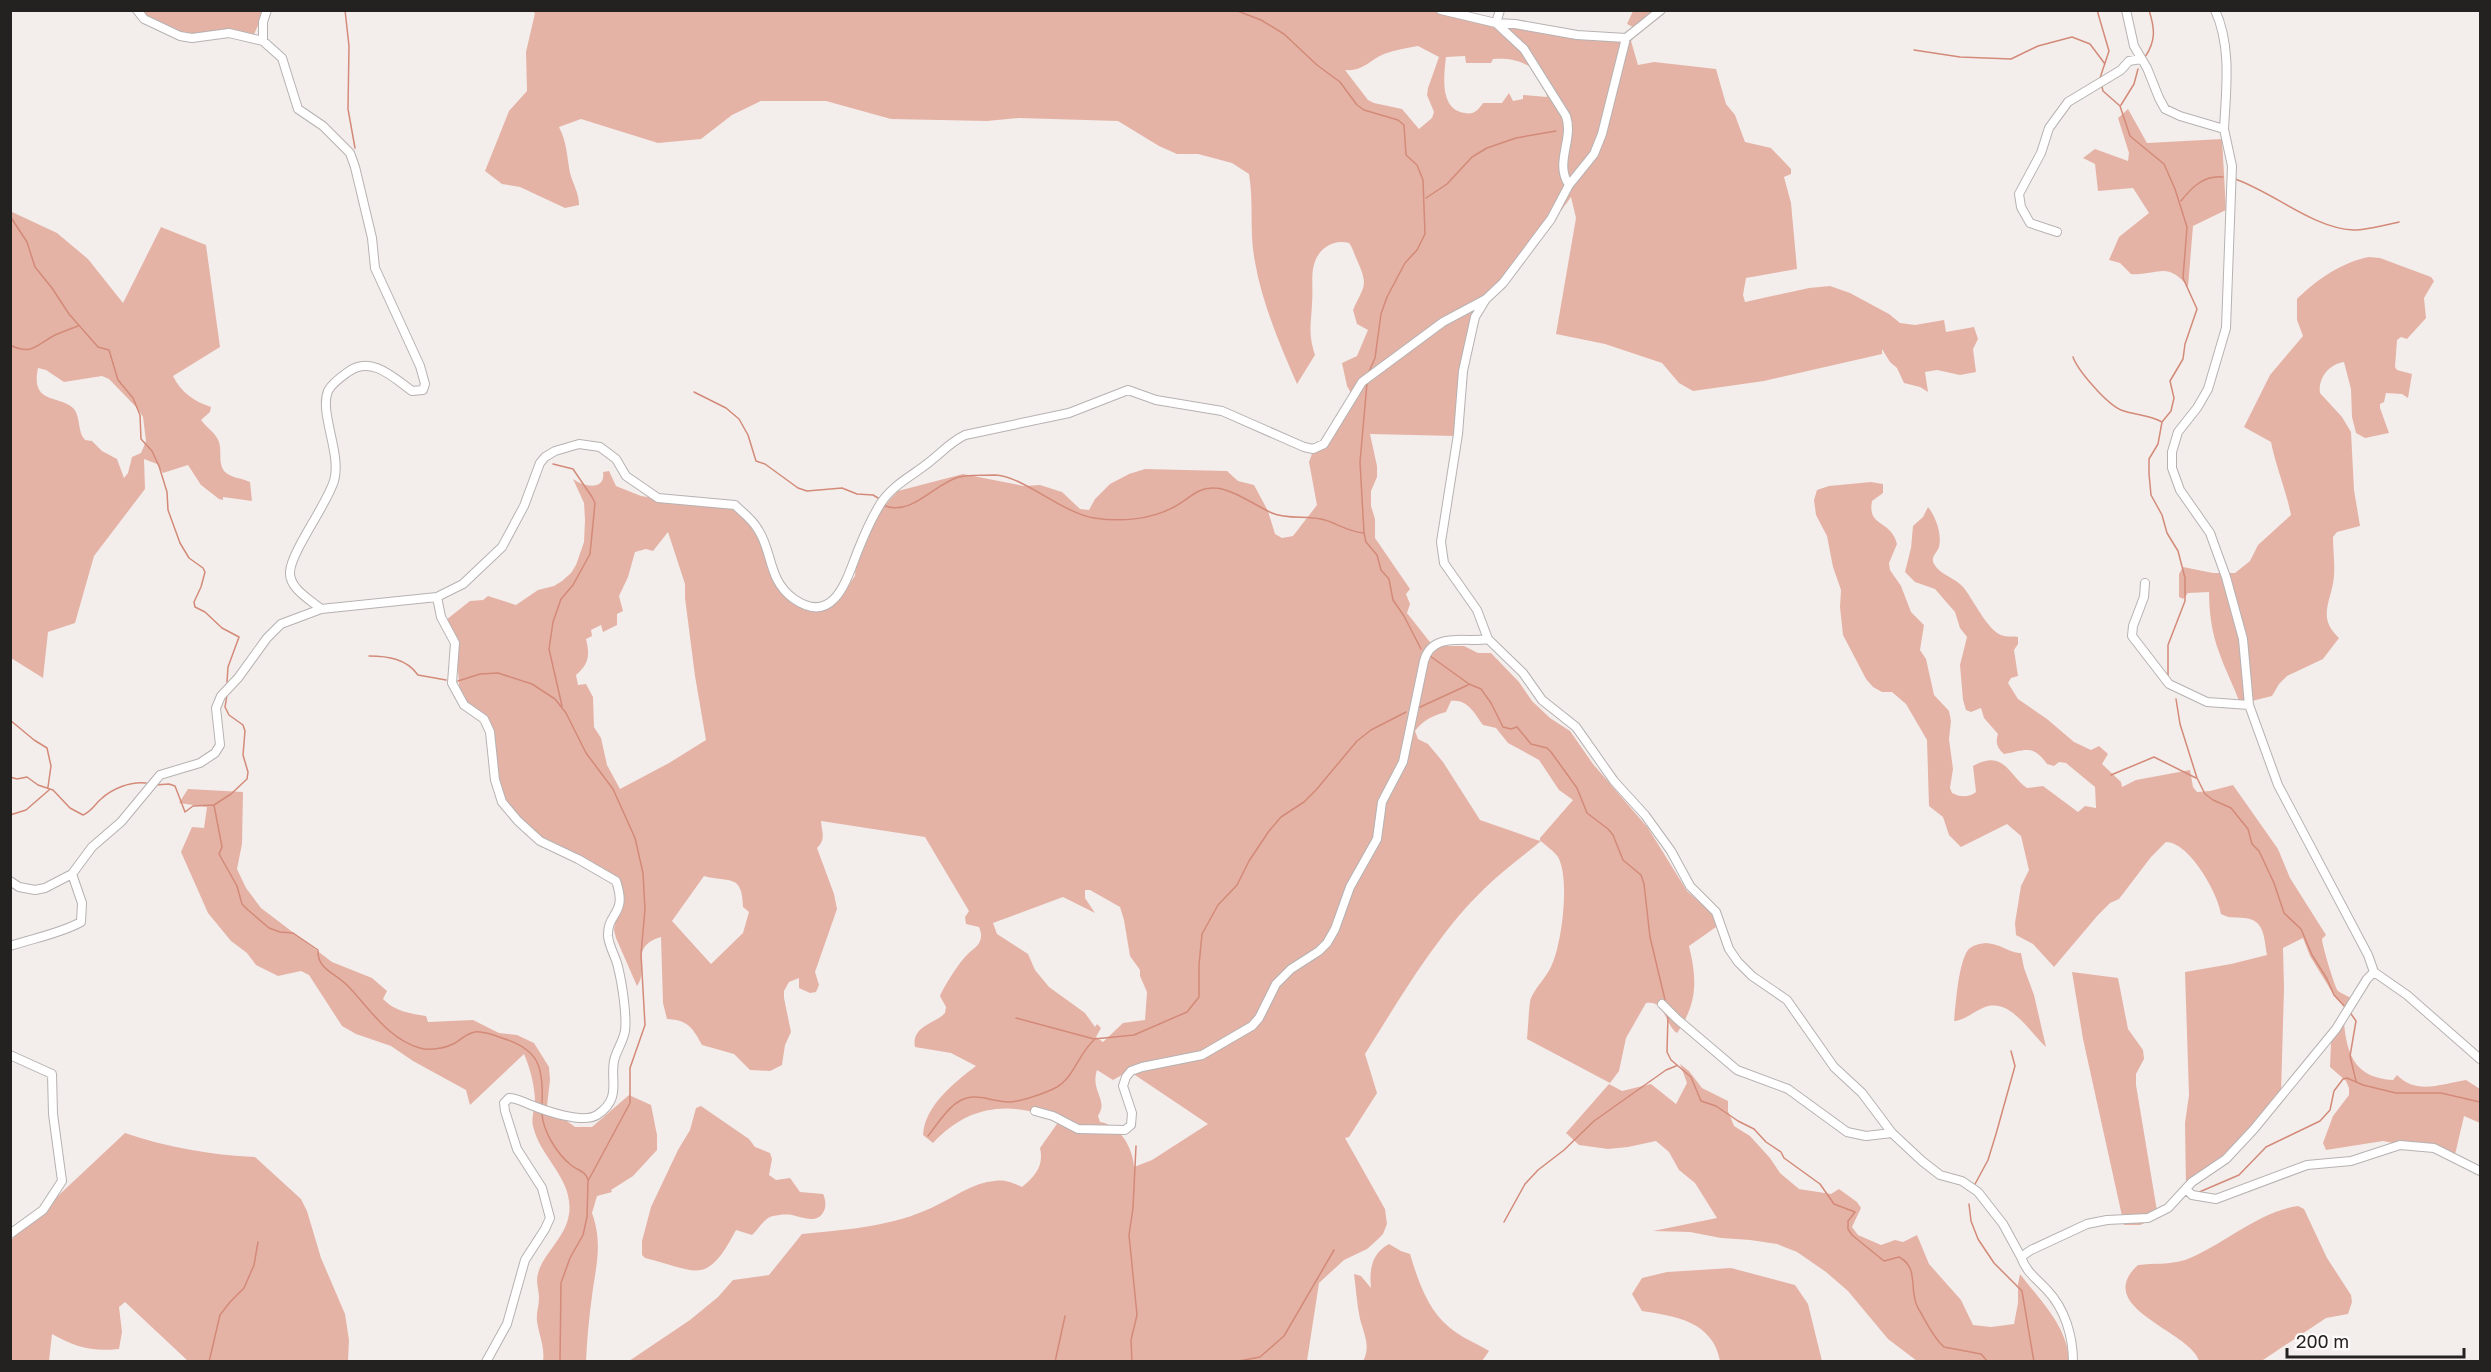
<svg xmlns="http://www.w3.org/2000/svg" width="2491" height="1372" font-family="'Golos Text',sans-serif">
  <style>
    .green { fill: #e5b3a6; fill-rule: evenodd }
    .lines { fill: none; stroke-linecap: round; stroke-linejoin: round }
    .stream { stroke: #d38a78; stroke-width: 1.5 }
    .minor-casing { stroke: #b7b2b1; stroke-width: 10 }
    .minor { stroke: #fff; stroke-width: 8 }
  </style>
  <rect width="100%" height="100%" fill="#f3eeec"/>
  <path class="green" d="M263,10L264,12L251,41L245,35L182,36L132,11Z
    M1435,10L1475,22L1623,35L1633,27L1627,24L1633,11H1666L1641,29L1631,41L1638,65L1654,62L1716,69L1726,104L1735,115L1745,142L1771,148L1791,169V174L1784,177L1791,203L1797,269L1746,278L1743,295L1745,302L1809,288L1830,286L1850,293L1889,314L1900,323L1915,325L1944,320L1946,332L1974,327L1978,339L1973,349L1976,372L1960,375L1937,370L1925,372L1928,392L1920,387L1904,383L1897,368L1890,362L1882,349V354L1764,381L1693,391L1679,383L1662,363L1605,344L1556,334L1576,218L1571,197L1504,289L1472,310L1455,436L1370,434L1377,466V477L1371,491V506L1375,519V538L1410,589L1406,594L1410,604L1407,613L1433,646H1464L1478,653H1491L1519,682L1532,701L1550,718L1570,731L1593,764L1648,828L1687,891L1715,916L1716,927L1689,946C1697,979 1698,1003 1677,1033C1664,1024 1666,1000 1646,1003L1626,1038L1619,1071L1610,1083L1527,1039C1528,1031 1529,1002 1531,998C1537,985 1548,976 1553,962C1562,940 1570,878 1558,857C1554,851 1546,846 1541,841C1522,857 1501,872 1484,889C1438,933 1399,1000 1365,1054L1377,1093L1349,1137L1345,1138L1385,1209L1387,1224L1383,1234L1376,1241L1367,1249L1344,1260L1319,1283L1307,1361H629L690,1320L718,1297L733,1280L769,1275L802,1234C842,1230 887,1227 924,1211C945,1203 965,1187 987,1182C1003,1179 1007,1180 1022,1187C1036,1176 1044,1165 1040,1148L1059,1121C1012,1100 969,1104 933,1143L923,1135C925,1105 954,1083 976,1066L951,1053L915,1047C911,1026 935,1024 945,1013L946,1007L940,996C943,988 960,961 967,955C971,950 977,948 980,941C982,936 981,932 979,927L966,924L965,917L969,911L925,837L821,821C822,833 826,839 817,848L834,894L837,909L815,972L819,985L816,992L810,993L799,988V978L789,982L784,991V998L791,1032L785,1045L782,1065L770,1071L750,1070L734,1054L702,1045C693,1028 688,1020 667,1019L663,1003L661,937C628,947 650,968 637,986L616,938L614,930L620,886L584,865L563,857L528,833L497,793L495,747L480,717L463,709L460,697L456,644L446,620L470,601L483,600L488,596L516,605L538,590L554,586L562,581L571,573L576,565L584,542L585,520L584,503L573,479C584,487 606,491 603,472L609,471L616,486L641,496L673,501L726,500L738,504L750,519L776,573L793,595L812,608L840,597L855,576L856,554L873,518L898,491L963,474L1024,486L1040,485L1062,492L1080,509L1089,510L1095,499L1110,484L1129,474L1145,469L1227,471L1238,481L1254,485L1268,511L1275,534L1282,538L1293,536L1317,505L1309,462L1313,451L1332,433L1351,393L1347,386L1342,363L1357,356L1368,330L1357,324L1353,310C1364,285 1369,287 1357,260C1354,254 1353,248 1349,243C1341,241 1333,242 1326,247C1307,261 1314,282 1312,304C1311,326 1308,333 1315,355L1297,384C1280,345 1262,303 1255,262C1249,233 1254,203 1249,174L1232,163L1198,154H1177L1159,146L1118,121L1019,118L987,121L891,119L826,101H761L732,115L701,139L658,143L581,119L559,127C567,142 567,157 570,173C573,184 579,193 579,205L565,208L520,187L502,184L485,171L509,111L527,91L526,52L535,13L531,11ZM1418,46L1439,57L1428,88L1427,95L1434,112L1432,118L1419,129L1402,109L1374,103L1368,100L1345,70C1362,72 1370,60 1384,54C1395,50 1407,48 1418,46ZM1465,56L1466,63H1491L1493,59C1521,57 1541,67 1547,97L1523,95V99L1513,101L1509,93L1502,103H1483C1478,110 1474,115 1465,113C1439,110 1444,75 1446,57ZM668,532L685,584V598L695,676L706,740L669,763L620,789L607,765L601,738L594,727L593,697L586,684L578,685L576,675C589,664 590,655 586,639L592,636L591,630L601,625L603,632L617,625V614L623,611L619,596L628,577L635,552L646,549L653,551ZM1451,701C1468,699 1474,713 1483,725L1496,728L1508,743L1539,760L1559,790L1573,800L1540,838V841L1480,820L1443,762L1428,744L1418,739L1415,731C1423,720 1434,715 1446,712ZM704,876C730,883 742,873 743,907L749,912L743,933L711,964L672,921ZM1085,890H1090L1120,907L1124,920L1130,956L1140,970V976L1147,992L1145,1020L1123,1023L1103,1042L1096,1037L1101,1028L1097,1024L1095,1027L1085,1013L1049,987L1035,970L1028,954L997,934L993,923L1063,897L1095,913L1085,898ZM1097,1070L1113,1080L1129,1071L1208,1124L1152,1160L1134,1167C1133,1148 1120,1125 1100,1122L1098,1116C1109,1099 1090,1092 1097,1070Z
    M2128,109L2147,143L2222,139L2226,210L2193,226L2188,287C2167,260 2158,276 2131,274L2120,263L2109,260L2119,237L2149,213L2133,188L2098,191L2095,164L2083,158L2095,149L2128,161L2129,153L2118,118Z
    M10,211L57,233L88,259L123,303L161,227L206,245L220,347L173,376C181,392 193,401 211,407L210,412L201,420C206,427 216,433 219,442C222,451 218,463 224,471C230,478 242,478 250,482L252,501L223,497V500L219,499L201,485L188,465L163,473L157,464L144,459L145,489L94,556L75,623L48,632L43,678L11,658ZM38,368L46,370L64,382L102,376L109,379L138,409L143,417L146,441L141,453L132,457L128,473L124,478L117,459L102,451L92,441L85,440C77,431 81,418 74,409C61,394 30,406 38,368Z
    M2369,257L2380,258L2431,277L2434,281L2424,298L2426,318L2407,339L2401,337L2397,340L2395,367L2397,370L2412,374L2408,398L2402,394L2386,393L2384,402L2380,404V408L2389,433L2365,438L2356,433L2352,417L2351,389L2344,362C2329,364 2318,378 2320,393L2342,417L2351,432L2354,490L2360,526L2337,532L2333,537C2333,550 2335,563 2334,576C2332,601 2316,617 2339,638L2323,659L2287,676L2279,684L2272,696L2240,704C2234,686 2225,670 2219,652C2212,634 2209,612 2209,592L2188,593L2183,599L2179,597V574L2183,567L2213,573H2235L2250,561L2258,545L2291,515C2286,490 2276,467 2271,442L2244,427L2270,375L2303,336L2297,320V299C2316,280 2342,262 2369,257Z
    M1871,482L1883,484V493L1872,501C1867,528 1891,519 1897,544L1889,563L1890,570L1901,586L1911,612L1924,625L1920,650L1926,659L1934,695L1949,711L1951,721L1949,739L1953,769L1950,788L1952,793C1960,797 1968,798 1976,792L1973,766C2004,748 2009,776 2027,788L2043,786L2078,812L2085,806L2096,808L2095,787L2066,763L2059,762L2054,766L2047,764C2033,744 2026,750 2004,754C1997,748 1995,742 1998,734L1984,718L1981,708L1971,712L1966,710L1963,700L1960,665L1967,637L1960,628L1955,612L1935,589L1915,582L1905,572L1911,548L1913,526L1923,517L1928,507C1936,517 1942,534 1939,547C1937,553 1930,557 1934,564C1940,575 1956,578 1963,587C1973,598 1988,633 2004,636C2009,637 2014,636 2018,637V644L2014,650L2018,676L2011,678L2008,683L2018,699L2047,719L2074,742L2091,750L2099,746L2108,754L2102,764L2121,782L2122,787L2136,780L2190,770L2193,787L2197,792L2210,791L2233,785L2278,849L2290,878L2326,935L2322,939C2322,945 2335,988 2338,991C2343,995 2350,996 2355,1001L2349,1013L2332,992L2310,956L2303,938L2283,948L2284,989L2281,1094L2250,1136L2186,1188L2185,1123L2189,1095L2185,972L2231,964L2267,955C2264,939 2265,919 2244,918C2235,917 2230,919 2221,914C2218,893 2189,842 2166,842L2151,857L2119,899L2110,903L2098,915L2054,967L2033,944L2016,935L2015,923L2021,886L2029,870L2021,836L2007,824L1961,847L1949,835L1943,817L1929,806L1927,740L1906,704L1892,692H1882L1873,687L1866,679L1843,635L1840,607L1841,590L1833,567L1827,536L1816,515L1814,500L1817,490L1829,486Z
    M188,789L243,792L242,844L237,869L246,888L261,908L332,962L372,978L387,991L383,999C396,1012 409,1013 426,1016L428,1022L473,1020L499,1033L517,1035L534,1043L549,1067L550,1080L547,1106L575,1127H592L629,1095L651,1105L657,1135V1150L633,1176L611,1190L612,1192L597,1196L592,1213C603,1244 596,1265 592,1296C589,1318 587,1339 586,1361H543C545,1347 539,1336 537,1321C536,1313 539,1306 539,1298C539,1292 537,1286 537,1280C538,1257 566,1239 569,1214C574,1179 540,1158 533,1126C531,1117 535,1108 535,1099C534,1083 530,1068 524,1054L470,1105L466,1090L413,1061L391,1046L356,1034L342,1026L309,975L301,971L278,976L256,965L247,953L231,941L208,913L181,852L192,827L204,828L207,807L179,803Z
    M1985,943C2002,944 2009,953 2021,953L2024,968L2034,995L2046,1047C2029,1032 2011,998 1985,1007C1974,1011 1966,1020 1954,1021C1956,1004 1958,964 1968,950C1972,945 1980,944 1985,943Z
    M2072,972L2118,978L2128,1029L2143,1050L2144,1059L2136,1074V1085L2158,1217L2140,1225H2124L2083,1039Z
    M2344,1023C2347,1056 2356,1078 2393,1080L2397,1075C2416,1095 2441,1084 2466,1080L2480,1089V1123L2464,1116L2454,1159L2443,1153L2383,1141L2326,1150L2323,1143L2333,1116L2349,1095V1088L2346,1081L2330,1067L2331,1043L2328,1039Z
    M1680,1064L1689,1071L1702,1088L1728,1101V1111L1734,1126L1750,1136L1770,1158L1780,1173L1799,1189L1831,1194L1839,1189L1857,1202L1861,1208L1852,1227L1858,1235L1881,1245L1895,1240L1903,1242L1917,1235L1929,1264L1961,1300L1973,1325L1991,1327L2014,1324L2018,1303V1284L2020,1274C2040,1300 2068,1327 2069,1361H1917L1888,1339L1848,1291L1826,1272L1797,1252L1777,1244L1750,1240L1721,1238L1690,1232L1653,1231L1717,1218L1695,1183L1679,1170L1669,1152L1656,1141L1628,1147L1608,1149L1579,1145L1566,1133L1609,1084L1622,1091L1651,1084L1676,1104L1687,1083Z
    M701,1106L749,1139L755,1147L770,1153L772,1159L769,1175L776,1180L790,1178L800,1192L823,1194C825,1198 826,1203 825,1208C820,1225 804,1218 792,1215C787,1214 778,1215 773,1216C764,1218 758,1230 752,1235L736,1230C706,1287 698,1271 645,1258L642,1255V1241L651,1207L678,1150L690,1130L696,1108Z
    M125,1133C166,1147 211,1155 255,1157L301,1199L307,1211L321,1258L345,1314L349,1340L348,1361H188L125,1302L119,1307L122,1332L119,1349C91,1352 76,1347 52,1334L49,1361L11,1362V1240Z
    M2298,1206L2304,1209L2327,1258L2351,1295L2352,1302L2348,1314L2326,1318L2263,1360L2199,1361C2191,1331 2091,1308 2138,1265C2154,1263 2169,1265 2185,1260C2222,1246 2259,1211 2298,1206Z
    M1389,1244L1401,1251L1410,1254C1418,1280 1427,1309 1449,1327C1460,1337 1476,1343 1489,1351L1482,1361H1363C1371,1347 1364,1334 1360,1319C1357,1305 1356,1289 1354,1274L1361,1276L1371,1288C1369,1269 1372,1253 1389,1244Z
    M1731,1268L1795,1285L1808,1304L1822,1361H1720C1713,1322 1676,1316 1642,1311L1632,1294L1642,1278L1667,1272Z"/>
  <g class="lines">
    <path class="stream" d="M345,10L349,46L348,109L355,148
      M1235,10L1261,20L1284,34L1317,65L1340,82L1357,105L1364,110L1398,120L1404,125L1406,155L1417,165L1423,180L1425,234L1417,250L1405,263L1387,297L1381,314L1375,358L1368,374
      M2097,10L2109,51L2100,78
      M1914,50L1960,57L2011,59L2038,46L2072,37L2090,44L2105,64
      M2145,57C2156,41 2155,29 2149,10
      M2102,87L2103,91L2120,106L2130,136L2164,164L2175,189L2187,227L2183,278L2197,309L2185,344L2183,359L2170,381L2174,398L2171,411L2162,422L2158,444L2149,459V474L2151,495L2162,515L2167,533L2178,551L2185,578V601L2168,645V675
      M2121,105L2134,84L2138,69
      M2235,179C2273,192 2313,228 2353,230C2368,230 2385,225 2399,222
      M1426,198L1447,184L1472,157L1487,148L1516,138L1556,131
      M2181,201C2192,187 2204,175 2223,177
      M10,216L27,242L35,267L52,288L69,314L98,347L109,350L118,380L133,398L140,415L141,439L152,451L159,466L167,492L168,510L180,543L189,558L203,568L205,572L201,587L194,602L195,607L205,612L222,628L239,637L228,667L227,682
      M10,345C32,356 36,345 55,335C62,332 70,329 78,326
      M2073,357C2078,371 2107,404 2121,410C2134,415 2150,415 2162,422
      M1367,383L1360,462L1364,533L1366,542L1377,555L1381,570L1389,579L1393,600L1404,616L1421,649
      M694,392L726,408L739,419L748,435L756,461L765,464L798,488L807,491L842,488L857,494L873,495L878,498
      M553,464L573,469L592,497L595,503L590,554L573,585L561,599L553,622L549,649L562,706
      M885,506C913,516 935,483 959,477C969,475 984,475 995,475C1023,476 1062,513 1094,518C1120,522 1150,520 1174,507C1188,500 1197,487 1214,488C1231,488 1256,506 1272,513C1288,520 1308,515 1325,520C1338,524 1349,532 1364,533
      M369,656C388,656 407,659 418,675L446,680
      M1430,656L1469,684L1481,689L1491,703L1503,727L1511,729L1517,727L1531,744L1547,748L1551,752L1577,788L1587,813L1608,829L1613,835L1623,860L1641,875L1644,884L1650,937L1666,1004
      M458,681L480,674L498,673L532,684L555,699L566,713L586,753L613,789L635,838L643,873L645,909L641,954L645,1025L630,1068V1103L588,1181L587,1217L583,1235L570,1258L561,1283L560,1362
      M2176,699L2180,724L2197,778L2205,794L2213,800L2231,808L2248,829L2252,844L2259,851L2274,883L2284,913L2301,929L2312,955L2327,979L2334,995L2346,1008
      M1418,708L1468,685
      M10,720L34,740L47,748L51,766L48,787
      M2111,775L2154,757L2196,778
      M10,777L17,779L27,777L38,785L53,790L70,808L83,815C92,811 94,805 101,799C112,789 130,781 146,783
      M155,785L169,784L175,786L185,812L193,806L214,805L231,794L247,779L248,772L243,755L245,731L243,725L229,715L225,707L227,695
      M214,805L222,847L219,854L237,886L242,904L248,910L269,928L280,932L293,933L318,950C317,970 336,973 348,986C369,1008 388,1039 420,1048C430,1051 446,1048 455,1043C462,1039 467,1033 475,1032C483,1031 494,1035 502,1038C538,1049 544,1066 542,1103
      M10,815L26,810L49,790
      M2349,1011L2356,1021L2350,1056L2356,1081
      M1668,1015L1667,1052L1671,1060L1691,1077L1701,1101L1716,1106L1738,1121L1754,1129L1766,1142L1781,1152L1784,1158L1820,1184L1834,1204L1855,1212L1848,1221V1229L1852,1235L1884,1261L1899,1257C1920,1268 1908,1290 1918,1308C1926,1321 1932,1336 1944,1347L1981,1354L1988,1362
      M1016,1018L1094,1039L1134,1035L1187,1012L1199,997V965L1202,934L1218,905L1237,885L1249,861L1269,831L1281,817L1304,802L1316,790L1357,741L1371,730L1406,712
      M542,1114C543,1131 557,1154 571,1165C578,1171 585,1170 588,1180
      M928,1136C937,1125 946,1109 958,1102C975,1091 991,1102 1008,1102C1020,1102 1046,1093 1057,1087C1074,1077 1079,1053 1094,1040
      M1974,1186L1988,1160L1996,1134L2015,1066L2011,1051
      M2197,1193L2239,1175L2266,1147L2320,1121L2330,1110L2334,1091L2343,1079L2347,1078L2363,1085L2396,1093H2441L2480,1102
      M1969,1204L1971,1221L1978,1239L1994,1263L2022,1291L2034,1362
      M1504,1222L1525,1184L1538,1170L1564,1150L1594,1121L1666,1070L1676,1066
      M209,1362L220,1315L230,1302L244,1288L254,1265L258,1242
      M1055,1362L1065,1316
      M1132,1362L1131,1340L1137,1315L1129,1235L1133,1208L1136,1146
      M1234,1362L1260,1357L1284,1336L1334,1250"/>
    <g class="minor-casing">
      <path id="minor" d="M137,10L144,19L180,36L192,38L229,33L263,41L282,58L298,109L323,126L350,153L355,167L372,238L375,268L420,366L425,384L423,390L412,391C393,377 371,355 348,372C341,377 332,383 328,391C319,413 342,454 334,481C326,506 291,552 290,572C289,588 309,599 321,609
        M1441,10L1496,23L1515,24L1577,35L1626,38
        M1500,10L1496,23L1524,49L1566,116C1574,140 1554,163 1569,185
        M2215,10C2232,47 2226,90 2224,129
        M263,41V22L267,10
        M2057,232L2030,223L2021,207L2019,194L2041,153L2049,128L2068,102L2121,70L2129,61L2141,59
        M1486,299L1475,317L1463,371L1458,434L1441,542L1444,563L1477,610L1488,639L1523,673L1542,700L1576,727L1614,781L1645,815L1671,851L1690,886L1716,912L1729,949L1738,962L1752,976L1787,1000L1834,1067L1862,1093L1892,1133L1922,1161L1940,1175L1962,1181L1978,1192L2003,1224L2021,1257
        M2145,583L2144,597L2133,626L2132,636L2169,684L2207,702L2249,705
        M437,597L441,617L455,643L452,683L464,705L484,719L490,732L495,780L502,802L518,821L540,841L578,859L616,881C628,915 607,912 608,936C609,947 616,957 618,967C622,983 627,1015 625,1031C623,1042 616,1051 614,1061C610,1080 622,1099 597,1115C583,1124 546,1111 531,1105C523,1102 517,1098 509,1098L504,1103L505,1111L517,1149L542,1188L550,1218L545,1229L525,1260L507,1324L486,1362
        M10,881L19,887L35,890L45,888L72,874L92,847L121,822L160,775L200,763L215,753L220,745L216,708L221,696L238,678L267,638L281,624L321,609L437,597L463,584L502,547L524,506L540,463L545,457L555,451L579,444L600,447L616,459L626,476L658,498L735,505C742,512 752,519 757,528C773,550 767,580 794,599C836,628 848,574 859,548C865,533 872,517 881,503C893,484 916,474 933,459C944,450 951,442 965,435L1069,413L1128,390L1156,400L1222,411L1304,447L1313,449L1324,444L1362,382L1443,322L1486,299L1503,283L1551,219L1569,185L1594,154L1602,134L1626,38L1661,10
        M10,946C34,938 59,934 81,922L82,903L72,874
        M2374,972L2407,995L2480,1059
        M1662,1004L1677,1019L1737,1070L1788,1089L1847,1132L1866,1136L1892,1133
        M10,1055L52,1074L53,1114L62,1181L43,1210L10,1234
        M1035,1111L1053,1116L1078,1129L1125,1130L1131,1125L1132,1113L1123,1086L1126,1077L1131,1071L1142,1067L1202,1055L1252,1026L1259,1018L1276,984L1291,969L1319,951L1327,943L1335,929L1350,887L1377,839L1382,802L1403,762L1424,661C1432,631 1465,643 1488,639
        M2186,1189L2192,1195L2216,1199L2307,1165L2351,1161L2400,1145L2434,1148L2480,1171
        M2073,1362C2073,1336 2065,1309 2047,1290C2037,1279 2026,1272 2021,1257L2031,1250L2087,1224L2107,1220L2148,1218L2168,1208L2192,1182L2226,1159L2254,1129L2336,1029L2367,979L2374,972L2368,955L2278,785L2249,705L2243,639L2226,577L2210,533L2180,490L2172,468V452L2178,432L2197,408L2208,389L2226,328L2232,166L2224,129L2180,116L2165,109L2159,98L2147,68L2134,46L2126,10"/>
    </g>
    <use href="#minor" class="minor"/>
  </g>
  <rect width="2491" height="1372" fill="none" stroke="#242221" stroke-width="24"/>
  <path d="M2287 1348v9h177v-9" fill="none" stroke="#242221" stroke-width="3"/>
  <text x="2296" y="1348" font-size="18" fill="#242221" stroke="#fffbfb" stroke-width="4.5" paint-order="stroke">200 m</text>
</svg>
